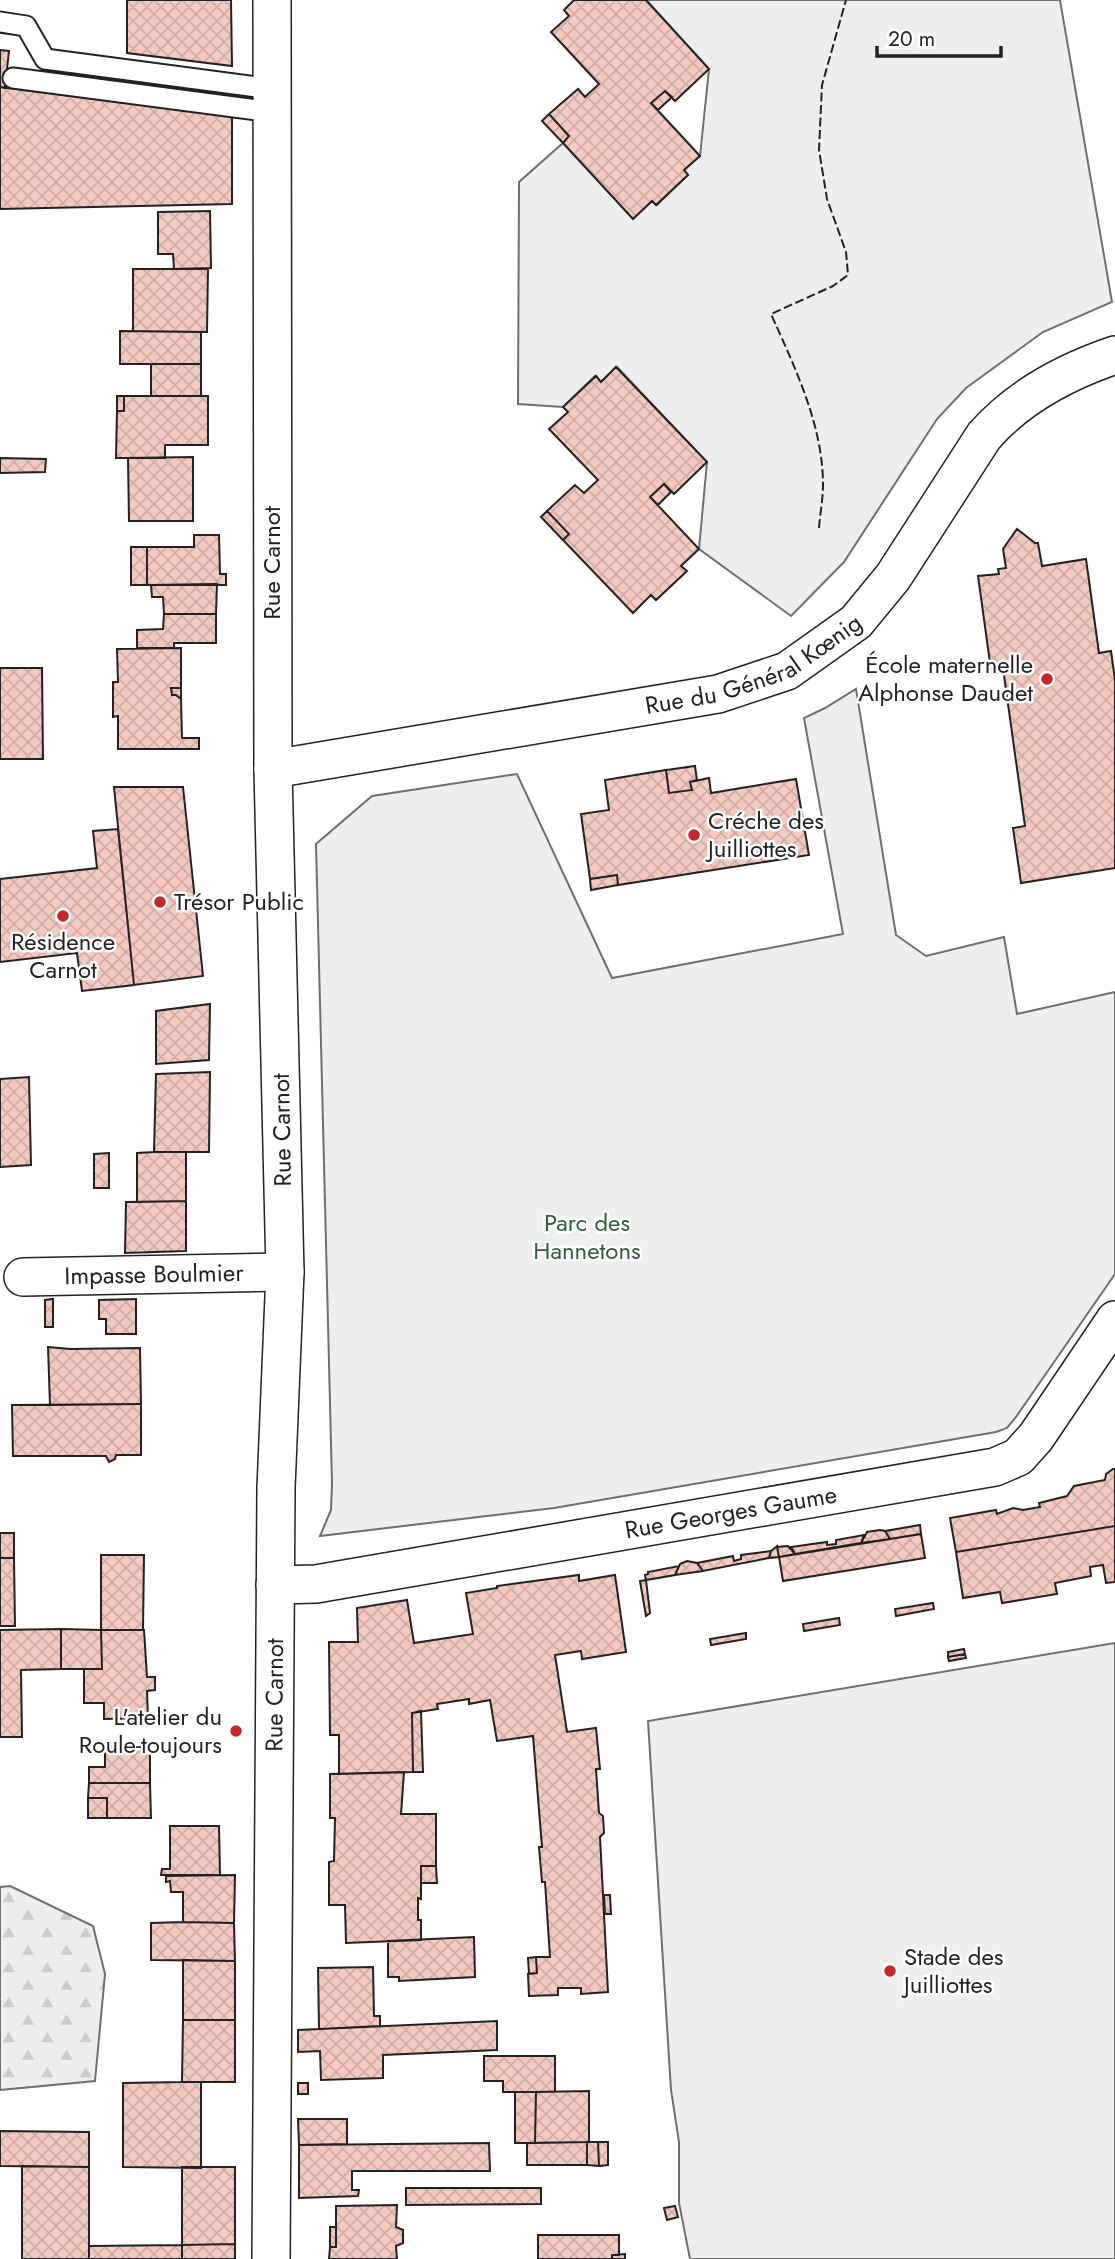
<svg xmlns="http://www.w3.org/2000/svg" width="1115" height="2259" font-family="Jost,sans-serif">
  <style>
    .green { fill: #eee; stroke: #6f6f6f; stroke-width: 2 }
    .forest { fill: url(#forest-firs); stroke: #6f6f6f; stroke-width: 2 }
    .building { fill: url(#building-cross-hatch); stroke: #222; stroke-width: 2 }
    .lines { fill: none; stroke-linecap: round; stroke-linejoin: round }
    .lane-casing { stroke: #222; stroke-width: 23 }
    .street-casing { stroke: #222; stroke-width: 40 }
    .lane { stroke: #fff; stroke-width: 19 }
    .street { stroke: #fff; stroke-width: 37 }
    .fence { stroke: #222; stroke-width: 2; stroke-dasharray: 9 3.5; stroke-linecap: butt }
    .poi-dot { fill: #c62828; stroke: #fff; stroke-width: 2.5 }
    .labels { text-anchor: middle; stroke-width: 5; stroke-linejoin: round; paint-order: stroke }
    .street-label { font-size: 24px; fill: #222; stroke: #fff }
    .poi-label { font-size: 24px; fill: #222; stroke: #fff; text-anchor: start }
    .park-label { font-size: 24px; fill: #2f5e38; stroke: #fff }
  </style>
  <defs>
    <pattern id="forest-firs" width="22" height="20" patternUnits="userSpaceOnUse" patternTransform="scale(1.75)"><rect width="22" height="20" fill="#eee"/><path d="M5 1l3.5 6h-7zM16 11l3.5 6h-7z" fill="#ccc"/></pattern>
    <pattern id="building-cross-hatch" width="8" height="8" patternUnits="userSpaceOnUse" patternTransform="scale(1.75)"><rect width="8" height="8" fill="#f3c9c0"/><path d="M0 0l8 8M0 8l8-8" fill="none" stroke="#d0aca5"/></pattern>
  </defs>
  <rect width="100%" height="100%" fill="#fff"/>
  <path class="green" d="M646,0H1060L1112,302L1043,332L966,388L937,419L844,562L791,616L699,549L707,462L617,367L601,382L595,376L563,407L518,404L519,182L563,143L632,217L652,201L657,205L688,175L684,170L700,156L709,69Z
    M856,689L896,935L926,956L1004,937L1017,1014L1115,992V1274L1016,1417L1007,1428L996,1432L554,1508L320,1536L331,1510L332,1483L316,844L372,796L517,774L612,978L843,934L804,718L825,708Z
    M1115,1643V2259H690L679,2203V2142L671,2090L648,1721Z"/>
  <path class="forest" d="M10,1886L93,1926L105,1974L95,2081L0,2090V1887Z"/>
  <path class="building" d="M127,0H231L232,66L127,53Z
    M574,0H646L709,69L675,101L665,91L651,103L700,156L684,170L688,175L656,205L652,201L633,219L563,143L569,136L549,114L578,89L585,97L599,84L551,32L569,16L564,10Z
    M0,50L9,51L5,88L0,87Z
    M0,87L232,116V204L0,209Z
    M665,91L672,97L658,110L651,103Z
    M549,114L569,136L563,143L542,121Z
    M210,211L211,268L174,269L173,254H158V212Z
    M133,269H208L207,332L133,331Z
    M120,331L201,332V364H120Z
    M151,364H201V396H151Z
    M616,367L707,462L674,494L664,484L650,497L699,549L681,566L687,571L656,600L651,595L633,613L563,540L569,534L547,511L575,485L584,493L598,480L549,429L568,412L563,407L596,376L601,382Z
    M117,396H124V411H117Z
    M124,396H208V445H165V458H116L117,411H124Z
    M193,457V521H129L128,458Z
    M0,458L46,459L45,472L0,473Z
    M664,484L671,492L658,505L650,497Z
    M547,511L569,534L563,540L541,517Z
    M1017,529L1035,543H1038L1042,566L1086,559L1099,653L1111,651L1115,680V868L1021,883L1013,828L1025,826L1003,668L991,670L978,576L999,574L998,569L1006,568L1003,549Z
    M194,535H219L220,574H226V585H147V547H194Z
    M131,547H147V585H131Z
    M217,584L216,614H164L163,597H152L151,585Z
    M164,614H216V643H174V648H137V630L163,629Z
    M181,648V688H171L172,695H176L181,699L182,738H199V749H118V716L113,717V682H118L117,649Z
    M0,668H42L43,759H0Z
    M171,688H181V699L176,695H172Z
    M695,766L697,780L690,782L692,790L669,793L666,770Z
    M666,770L669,793L692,790L690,782L709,778L711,793L796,779L809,855L618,885L617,875L590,879L581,814L609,810L605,780Z
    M114,787H183L203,976L134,985Z
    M118,829L134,985L82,991L77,953L0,962V879L97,868L93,831Z
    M617,875L618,885L591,890L590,879Z
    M210,1004L209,1060L156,1064V1011Z
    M210,1072L209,1152H154L156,1074Z
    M29,1077L31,1165L0,1167V1079Z
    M154,1152H186V1201L137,1202V1153Z
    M109,1153V1188H94V1154Z
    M186,1201V1251L125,1253L126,1202Z
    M53,1299V1327H45V1300Z
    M136,1299V1334H106V1319H99V1300Z
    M48,1347L70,1349L140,1348L141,1404L50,1405Z
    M141,1404V1455H116L115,1459L109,1462L106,1456H13L12,1405Z
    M1113,1469H1115V1526L956,1552L950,1518L996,1510L997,1514L1013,1508L1023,1510L1040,1507L1039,1503L1067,1496L1074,1486L1105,1480L1106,1474Z
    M920,1525L921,1534L890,1539L885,1531Z
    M1115,1526V1582L1106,1583L1103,1565L1090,1567L1091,1576L1055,1583L1057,1594L1002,1603L1000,1592L963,1598L956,1552Z
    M880,1530L885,1531L890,1539L861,1543L867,1532Z
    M0,1533H14V1558H0Z
    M921,1534L925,1558L783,1581L779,1557Z
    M864,1535L861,1543L795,1554L791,1547L827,1542V1545L836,1544V1540Z
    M777,1546L779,1557L769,1558L771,1551Z
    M788,1546L795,1554L779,1557L777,1547Z
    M771,1551L769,1558L703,1571L697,1563L733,1556L734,1561L741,1559V1555Z
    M101,1555H144L143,1630H101Z
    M0,1558H14L15,1626H0Z
    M687,1561L697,1563L703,1571L675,1575L680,1564Z
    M679,1566L675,1575L646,1580L645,1575L648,1574V1572Z
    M579,1575V1581L615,1575L626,1652L582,1659L581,1651L555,1655L567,1732L596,1728L600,1769H596L599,1813L603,1816L604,1833L600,1837L608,1992L581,1994V1988H558V1995L529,1996L528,1974L537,1973L536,1957H550L545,1882H542L539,1847H542L533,1736L497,1741L490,1700L469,1704V1699L437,1704L438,1709L412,1713L413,1772L339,1774V1735H330L329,1642H358L357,1608L407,1600L414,1643L473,1634L466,1593L497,1588V1586Z
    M646,1580L650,1613L646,1616L640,1581Z
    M933,1603L934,1609L896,1616L895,1609Z
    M839,1618L840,1625L804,1631L803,1624Z
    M61,1629V1669L21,1670L22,1737H0V1630Z
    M61,1629L101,1630L102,1669H61Z
    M101,1630H144L147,1677H155V1690L147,1691L148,1718L104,1719V1703H84V1669H102Z
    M746,1633V1639L711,1645L710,1639Z
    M964,1649L965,1654L948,1657V1652Z
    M965,1654L966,1658L949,1661L948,1657Z
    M421,1711L423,1772H413L412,1713Z
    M105,1747H150V1783H89V1767H105Z
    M404,1772L401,1814H436V1866H421V1899L418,1898V1920H421V1940L346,1943L345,1905H329V1862L334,1861L335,1818H330V1774Z
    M89,1783H150L151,1818H107V1798H88Z
    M88,1798H107V1818H88Z
    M170,1826H219L220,1875H161L162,1869H170Z
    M421,1866H436L437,1883H421Z
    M235,1875L234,1923L183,1922V1892H171L170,1881L166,1882V1876Z
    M604,1895H610L611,1914H605Z
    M183,1922L234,1923L235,1961L151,1960V1923Z
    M474,1937L475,1977L399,1981V1977H388V1941Z
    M536,1957L537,1973L529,1974L528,1958Z
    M183,1960L235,1961V2020H183Z
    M373,1967L374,2016H380V2026L319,2029L318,1968Z
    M183,2020H235V2082H182Z
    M497,2021V2050L383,2055V2078L321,2080L320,2051L298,2052V2030Z
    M484,2056H555V2092H503V2081H484Z
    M182,2082H201V2168L123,2167V2083Z
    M298,2083H308V2094H298Z
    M589,2091V2142L535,2143L536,2092Z
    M515,2092H536L535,2143H515Z
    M298,2119H347V2144L299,2145Z
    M0,2131L89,2132V2167L0,2166Z
    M587,2142H598L599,2166L587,2165Z
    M587,2142V2165H527V2143Z
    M598,2142H608V2165L599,2166Z
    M489,2143L490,2171H352V2190H359L358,2196L299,2198V2145Z
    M22,2166L89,2167V2259H22Z
    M182,2167H235V2244L182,2245Z
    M406,2188H541V2204L406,2205Z
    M397,2205L396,2227L403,2230V2243L396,2246L397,2259H329L330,2247H336V2206Z
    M675,2206L678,2217L667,2220L664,2208Z
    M330,2227H336V2247H330Z
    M538,2235H619V2255H612V2259H538Z
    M235,2244V2259H182V2245Z
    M182,2245V2259H89V2246Z
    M625,2254V2259H612V2255Z"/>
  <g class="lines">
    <g class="lane-casing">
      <path id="lane" d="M0,22L26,26L45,59L272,89
        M13,78L272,112"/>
    </g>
    <g class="street-casing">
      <g id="street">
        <path id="s1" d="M273,769L718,694L787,671L856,622L893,577L984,436C1019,396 1065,372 1115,355"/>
        <path id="s2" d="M23,1277L285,1272"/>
        <path id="s3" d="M275,1585L316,1584L995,1467L1018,1457L1036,1437L1115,1320"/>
        <path id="s4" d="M271,2259L276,1488L285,1272L273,769L272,0"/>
      </g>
    </g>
    <use href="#lane" class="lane"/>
    <use href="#street" class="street"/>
    <path class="fence" d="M819,528C820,514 823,499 823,485C823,425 795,368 771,314L833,286L848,275L846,252L827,199L819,150L822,85L846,0"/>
  </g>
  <g class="poi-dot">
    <circle cx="1047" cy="679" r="7"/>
    <circle cx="694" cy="835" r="7"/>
    <circle cx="160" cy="902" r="7"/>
    <circle cx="63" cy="916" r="7"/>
    <circle cx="236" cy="1731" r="7"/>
    <circle cx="890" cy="1971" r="7"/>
  </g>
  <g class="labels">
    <g class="street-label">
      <text transform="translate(272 563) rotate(-90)" y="8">Rue Carnot</text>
      <text dy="8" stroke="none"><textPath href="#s1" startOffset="495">Rue du Général Kœnig</textPath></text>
      <text transform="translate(282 1130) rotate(-91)" y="8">Rue Carnot</text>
      <text dy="8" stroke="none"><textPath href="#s2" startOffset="131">Impasse Boulmier</textPath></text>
      <text dy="8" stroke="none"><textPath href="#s3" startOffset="462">Rue Georges Gaume</textPath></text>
      <text dy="8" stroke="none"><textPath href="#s4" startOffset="564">Rue Carnot</textPath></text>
    </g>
    <g class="poi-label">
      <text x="1033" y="673" text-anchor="end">École maternelle<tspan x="1033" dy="28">Alphonse Daudet</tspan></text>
      <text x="708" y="829">Créche des<tspan x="708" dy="28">Juilliottes</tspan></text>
      <text x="174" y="910">Trésor Public</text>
      <text x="63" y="950" text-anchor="middle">Résidence<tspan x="63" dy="28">Carnot</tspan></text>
      <text x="222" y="1725" text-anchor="end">L'atelier du<tspan x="222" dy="28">Roule-toujours</tspan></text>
      <text x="904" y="1965">Stade des<tspan x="904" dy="28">Juilliottes</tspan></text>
    </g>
    <g class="park-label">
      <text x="587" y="1231">Parc des<tspan x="587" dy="28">Hannetons</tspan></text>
    </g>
  </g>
  <path d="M877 46v10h124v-10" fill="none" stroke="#222222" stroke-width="3.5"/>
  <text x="888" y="46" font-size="21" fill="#222222" stroke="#ffffff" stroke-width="5" paint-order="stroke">20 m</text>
</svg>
